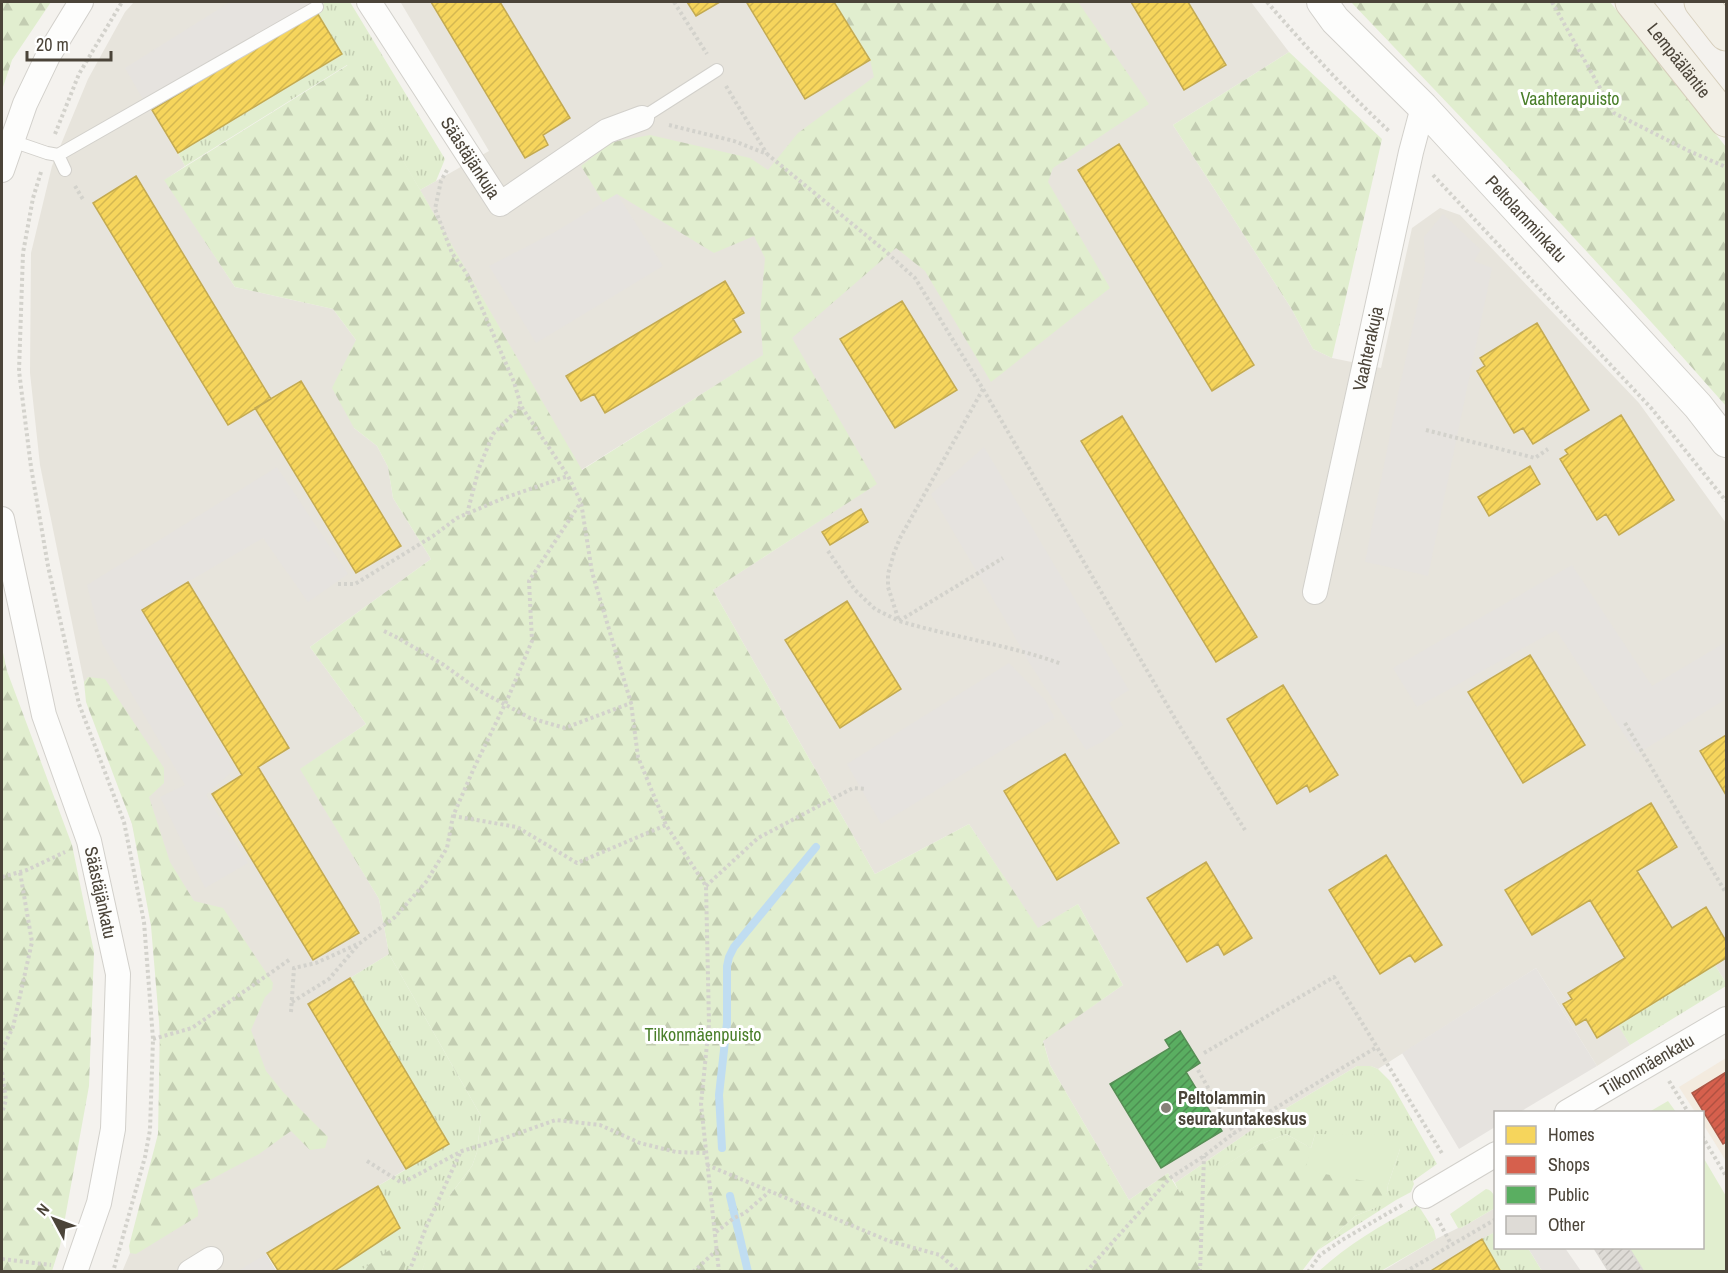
<svg xmlns="http://www.w3.org/2000/svg" width="1728" height="1273" font-family="'Archivo Narrow',sans-serif">
  <style>
    .residential { fill: #e7e4dc }
    .commercial { fill: #f3ebdf }
    .grass { fill: url(#grass-tufts) }
    .forest { fill: url(#forest-firs) }
    .park { fill: #e1eecf }
    .parking { fill: #e6e3df }
    .homes { fill: url(#homes-hatch); stroke: #c3aa52; stroke-width: 1.5 }
    .shops { fill: url(#shops-hatch); stroke: #ac5847; stroke-width: 1.5 }
    .public { fill: url(#public-hatch); stroke: #568e55; stroke-width: 1.5 }
    .lines { fill: none; stroke-linecap: round; stroke-linejoin: round }
    .stream { stroke: #c0ddf1; stroke-width: 8 }
    .building { fill: url(#building-hatch); stroke: #dcd9d4; stroke-width: 1.5 }
    .service-casing { stroke: #d2d0cb; stroke-width: 14 }
    .minor-casing { stroke: #d2d0cb; stroke-width: 26 }
    .tertiary-casing { stroke: #d2d0cb; stroke-width: 32 }
    .primary-casing { stroke: #d6cebb; stroke-width: 35 }
    .path { stroke: #d3d2cc; stroke-width: 4; stroke-dasharray: 3 3; stroke-linecap: butt }
    .service { stroke: #fdfdfc; stroke-width: 12 }
    .minor { stroke: #fdfdfc; stroke-width: 24 }
    .tertiary { stroke: #fdfdfc; stroke-width: 30 }
    .primary { stroke: #f2efe6; stroke-width: 33 }
    .poi-dot { fill: #868178; stroke: #fff; stroke-width: 2 }
    .labels { text-anchor: middle; stroke-width: 6; stroke-linejoin: round; paint-order: stroke }
    .street-label { font-size: 18px; fill: #4b4439; stroke: #fff }
    .park-label { font-size: 18px; fill: #4a7f2a; stroke: #fff }
    .poi-label { font-size: 18px; font-weight: bold; fill: #4b4439; stroke: #fff; text-anchor: start }
  </style>
  <defs>
    <pattern id="grass-tufts" width="24" height="20" patternUnits="userSpaceOnUse" patternTransform="scale(1.5)"><rect width="24" height="20" fill="#e1eecf"/><path d="M3 7l-1-3M5 7V3M7 7l1-3M15 17l-1-3M17 17v-4M19 17l1-3" fill="none" stroke="#c3cdb2"/></pattern>
    <pattern id="forest-firs" width="22" height="20" patternUnits="userSpaceOnUse" patternTransform="scale(1.5)"><rect width="22" height="20" fill="#e1eecf"/><path d="M5 1l3.5 6h-7zM16 11l3.5 6h-7z" fill="#c3cdb2"/></pattern>
    <pattern id="homes-hatch" width="6" height="6" patternUnits="userSpaceOnUse" patternTransform="scale(1.5)"><rect width="6" height="6" fill="#f6d55c"/><path d="M-1 1l2-2M0 6l6-6M5 7l2-2" fill="none" stroke="#d4b851"/></pattern>
    <pattern id="shops-hatch" width="6" height="6" patternUnits="userSpaceOnUse" patternTransform="scale(1.5)"><rect width="6" height="6" fill="#d6604d"/><path d="M-1 1l2-2M0 6l6-6M5 7l2-2" fill="none" stroke="#b05141"/></pattern>
    <pattern id="public-hatch" width="6" height="6" patternUnits="userSpaceOnUse" patternTransform="scale(1.5)"><rect width="6" height="6" fill="#5aae61"/><path d="M-1 1l2-2M0 6l6-6M5 7l2-2" fill="none" stroke="#4c8f51"/></pattern>
    <pattern id="building-hatch" width="6" height="6" patternUnits="userSpaceOnUse" patternTransform="scale(1.5)"><rect width="6" height="6" fill="#dedbd6"/><path d="M-1 1l2-2M0 6l6-6M5 7l2-2" fill="none" stroke="#c0bdb8"/></pattern>
  </defs>
  <rect width="100%" height="100%" fill="#f4f2ee"/>
  <path class="residential" d="M134,2H326L317,7L178,153L185,166L165,180L235,287L333,309L356,340L354,428L377,446L388,467L393,498L431,559L310,647L366,724L301,769L379,899L389,954L308,1004L406,1169L267,1253L266,1254L276,1271L122,1272L130,1253L160,1133L159,929L132,824L84,682L40,465L30,373L31,253L52,166L88,79L125,12Z
    M399,2H1251L1289,52L1173,125L1291,308L1313,349L1332,358L1381,368L1412,228L1440,208L1460,215L1639,403L1726,523V983L1715,965L1618,1024L1630,1045L1597,1066L1536,968L1378,1069L1371,1066H1357L1266,1120L1175,1183L1168,1173L1129,1200L1050,1065L1043,1040L1123,985L1078,904L1038,929L969,824L875,874L713,590L876,484L791,338L581,470L420,190L489,151L401,3Z
    M1495,1208V1232L1429,1271L1381,1272L1436,1239L1458,1228H1461Z"/>
  <path class="commercial" d="M1726,1058V1161L1703,1124L1702,1112H1695L1679,1087Z"/>
  <path class="grass" d="M326,2H350L445,159L436,181L420,190L347,65L185,166L178,153L341,55L316,11L317,7Z
    M389,954L481,1116L477,1152L472,1166L450,1195L422,1271L333,1272L400,1228L378,1186L449,1144L350,978Z
    M1715,965L1726,983V986L1630,1045L1618,1025Z
    M1357,1066H1371L1378,1069L1390,1081L1437,1164L1413,1181L1414,1184L1411,1192L1396,1200L1318,1250L1355,1216L1375,1208L1387,1193L1388,1185L1400,1149L1315,1134L1311,1148L1286,1134L1256,1146L1180,1194L1175,1183L1266,1120Z
    M1486,1189C1496,1191 1495,1201 1495,1208L1461,1228H1458L1450,1214Z
    M1418,1205L1434,1230L1436,1239L1381,1271L1318,1272C1348,1244 1382,1225 1418,1205Z
    M1495,1232L1496,1248H1528L1542,1271H1501L1482,1239Z"/>
  <path class="forest" d="M2,2H51L12,60L2,90Z
    M834,2H1078L1149,104L1053,168L1048,182L1110,288L991,382L925,271L896,248L792,338L877,484L713,590L875,874L969,824L1038,928L1078,904L1123,985L1043,1041L1050,1065L1129,1200L1168,1173L1180,1193L1256,1146L1286,1134L1322,1154L1388,1185L1387,1193L1383,1201L1375,1208L1355,1216L1318,1250L1302,1271H422L439,1218L450,1195L472,1166L477,1152L481,1116L389,954L379,899L300,769L366,724L310,647L431,559L393,498L388,467L377,446L354,428L332,388L356,340L333,309L235,287L164,180L348,65L582,470L763,355L760,315L765,258L754,236L714,253L617,194L603,202L581,166L612,142L650,135L750,158L768,170L798,133L874,77L870,60Z
    M1351,2H1610L1726,147V406C1605,268 1478,135 1351,2Z
    M1289,52L1382,139L1332,358L1313,349L1291,308L1173,125Z
    M2,648L7,671L72,845L94,952L89,1086L60,1246L52,1271H2Z
    M88,677L105,679L164,768V783L149,797L170,862L194,901L223,908L273,983L272,990L265,997L251,1030L266,1071L283,1092L328,1137L325,1148L310,1150L291,1131L259,1154L191,1190L198,1210V1216L136,1254L130,1253L129,1246L158,1134L160,1033L151,926L132,824L86,702L84,682Z
    M402,1241L407,1243L410,1248L409,1257L403,1271H360Z"/>
  <path class="park" d="M1668,1101L1676,1112H1649Z
    M1315,1134L1386,1135L1400,1149L1388,1185L1319,1173L1306,1166Z
    M1703,1157L1726,1196V1271H1644L1629,1248H1702Z"/>
  <path class="parking" d="M230,2H316L146,105L125,68Z
    M617,194L663,266L536,343L489,266L555,232Z
    M1443,214L1481,250L1474,261L1492,268L1428,576L1365,562L1398,394L1425,271L1424,237Z
    M984,447L1129,690L1109,703L1123,725L1102,742L1086,750L1030,664L1010,628L931,494Z
    M277,467L348,574L308,602L263,538L140,610L235,769L206,795L248,863L205,888L160,797L185,785L102,643L87,585Z
    M1572,565L1652,686L1726,642V699L1637,754L1556,630L1417,707L1393,668Z
    M1009,663L1045,700L1055,718L881,824L847,764Z
    M1536,968L1597,1066L1520,1112H1496L1495,1127L1459,1149L1402,1053Z
    M1528,1248H1565L1581,1271H1542Z
    M266,1254L276,1271H238Z"/>
  <path class="homes" d="M431,2H500L570,118L543,135L548,145L525,158Z
    M687,2H720L696,16Z
    M751,2H834L870,60L805,99L747,3Z
    M1131,2H1188L1226,65L1184,90Z
    M316,11L342,54L178,153L152,110Z
    M1119,144L1254,365L1212,391L1078,170Z
    M136,176L271,399L228,425L93,203Z
    M725,281L744,313L733,319L741,332L605,413L594,394L581,401L566,376Z
    M902,301L957,390L895,428L840,339Z
    M1537,323L1589,410L1533,444L1523,428L1514,433L1477,371L1485,366L1480,358Z
    M301,381L401,546L356,573L255,408Z
    M1621,415L1674,500L1619,535L1606,514L1597,520L1560,459L1568,454L1565,450Z
    M1122,416L1257,637L1216,662L1081,441Z
    M1530,466L1540,484L1489,516L1478,497Z
    M861,509L868,522L830,545L822,532Z
    M188,582L289,748L258,767L359,933L313,960L212,794L242,775L142,610Z
    M847,601L901,689L840,728L785,640Z
    M1530,655L1585,745L1523,783L1468,692Z
    M1283,685L1338,775L1310,792L1307,785L1277,804L1227,719Z
    M1726,735V795L1700,751Z
    M1065,754L1119,843L1057,880L1004,791Z
    M1651,803L1677,847L1637,871L1672,928L1706,907L1726,941V958L1597,1038L1586,1019L1576,1025L1563,1004L1572,999L1568,993L1625,958L1590,900L1532,935L1505,890Z
    M1386,855L1442,945L1415,962L1410,955L1380,974L1329,890Z
    M1206,862L1252,938L1224,955L1218,944L1187,962L1147,898Z
    M350,978L449,1144L406,1169L308,1004Z
    M378,1186L400,1228L333,1272H279L267,1253Z
    M1482,1239L1501,1272H1429Z"/>
  <path class="shops" d="M1726,1072V1142L1723,1144L1692,1093Z"/>
  <path class="public" d="M1180,1031L1200,1063L1186,1072L1222,1131L1161,1168L1110,1084L1170,1048L1165,1040Z"/>
  <g class="lines">
    <path class="stream" d="M722,1148L719,1095L727,1023V966L729,957L734,947L816,847
      M730,1196L748,1272"/>
  </g>
  <path class="building" d="M1594,1248H1629L1644,1272H1609Z"/>
  <g class="lines">
    <g class="service-casing">
      <path id="service" d="M642,118L717,70
        M12,141L47,153L58,155L317,7
        M58,155L65,170"/>
    </g>
    <g class="minor-casing">
      <g id="minor">
        <path id="s1" d="M369,2L500,204L607,131L642,118"/>
        <path d="M2,170L25,104L48,56L81,2"/>
        <path id="s2" d="M2,519L44,715L89,841L118,974L113,1129L99,1203L75,1272"/>
        <path id="s3" d="M1315,592L1411,152L1423,107"/>
        <path id="s4" d="M1567,1112L1726,1019"/>
        <path d="M1425,1196L1496,1154"/>
        <path d="M190,1272L211,1259"/>
      </g>
    </g>
    <g class="tertiary-casing">
      <g id="tertiary">
        <path id="s5" d="M1322,2L1335,20L1423,107L1698,406L1726,442"/>
      </g>
    </g>
    <g class="primary-casing">
      <g id="primary">
        <path id="s6" d="M1632,2L1726,120"/>
        <path d="M1701,2L1726,34"/>
      </g>
    </g>
    <path class="path" d="M674,2L707,54
      M1267,2C1306,47 1346,91 1390,132
      M1552,2L1614,113L1689,151L1726,167
      M726,86L767,154
      M669,125L734,141L767,154L884,250L915,278L983,389L1177,722L1245,830
      M55,134L79,74L122,2
      M447,170L441,181L435,209L452,253L467,274L514,382L521,406L568,476L581,502L592,572L631,703L638,757L666,825L706,886L709,1024L701,1104L719,1272
      M41,172L33,198L23,253L19,371L31,467L48,566L79,704L124,822L144,922L153,1039L150,1130L145,1157L113,1272
      M1433,175L1652,409L1726,501
      M75,186L84,201
      M983,389L900,538L894,553L888,574V587L899,621C953,637 1009,645 1062,664
      M1426,430L1535,458L1548,449
      M467,514L479,468L493,434L521,406
      M828,551L855,590L875,609L899,621L1003,558
      M338,584H355L433,536L457,518L504,498L568,476
      M384,631L398,638L444,665L480,691L530,718L565,728L631,703
      M1625,723L1726,893
      M453,816L517,827L577,863L666,825
      M2,877L27,870L65,852
      M706,886L758,838L853,788L866,789
      M292,1002L329,979L358,945
      M291,1012L294,968L316,963L360,943L395,917L426,882L447,848L453,816L474,768L508,698L532,641L529,581L581,502
      M153,1039L192,1028L289,960
      M2,1050L13,1027L32,942L20,872
      M1204,1053L1334,977L1443,1155
      M1198,1070L1234,1133L1377,1047
      M2,1072L6,1100L2,1113
      M1669,1081L1688,1112
      M1702,1136L1726,1176
      M367,1161L402,1183L462,1151L502,1139L556,1120L600,1125L640,1143L676,1152L706,1153
      M707,1165L889,1241L940,1255L959,1272
      M1437,1218L1451,1244
      M716,1232L734,1218L745,1213L770,1191
      M2,1259L51,1265
      M409,1272L427,1225L461,1151
      M693,1272L717,1250
      M1086,1272L1170,1178L1204,1156L1234,1133
      M1200,1272L1204,1156
      M1308,1272L1320,1255L1342,1240L1402,1205
      M1405,1272L1496,1219"/>
    <use href="#service" class="service"/>
    <use href="#minor" class="minor"/>
    <use href="#tertiary" class="tertiary"/>
    <use href="#primary" class="primary"/>
  </g>
  <circle class="poi-dot" cx="1166" cy="1108" r="6"/>
  <g class="labels">
    <g class="street-label">
      <text dy="6" stroke="none"><textPath href="#s6" startOffset="75">Lempääläntie</textPath></text>
      <text dy="6" stroke="none"><textPath href="#s1" startOffset="186">Säästäjänkuja</textPath></text>
      <text dy="6" stroke="none"><textPath href="#s5" startOffset="298">Peltolamminkatu</textPath></text>
      <text dy="6" stroke="none"><textPath href="#s3" startOffset="249">Vaahterakuja</textPath></text>
      <text dy="6" stroke="none"><textPath href="#s2" startOffset="387">Säästäjänkatu</textPath></text>
      <text dy="6" stroke="none"><textPath href="#s4" startOffset="93">Tilkonmäenkatu</textPath></text>
    </g>
    <g class="park-label">
      <text x="1570" y="105">Vaahterapuisto</text>
      <text x="703" y="1041">Tilkonmäenpuisto</text>
    </g>
    <g class="poi-label">
      <text x="1178" y="1104">Peltolammin<tspan x="1178" dy="21">seurakuntakeskus</tspan></text>
    </g>
  </g>
  <rect width="1728" height="1273" fill="none" stroke="#4b4439" stroke-width="6"/>
  <rect x="1494" y="1111" width="210" height="138" fill="#ffffff" stroke="#b7b4b0" stroke-width="1.5"/>
  <rect x="1506" y="1126" width="30" height="18" fill="#f6d55c" stroke="#b7b4b0" stroke-width="1.5"/>
  <text x="1548" y="1141" font-size="18" fill="#4b4439">Homes</text>
  <rect x="1506" y="1156" width="30" height="18" fill="#d6604d" stroke="#b7b4b0" stroke-width="1.5"/>
  <text x="1548" y="1171" font-size="18" fill="#4b4439">Shops</text>
  <rect x="1506" y="1186" width="30" height="18" fill="#5aae61" stroke="#b7b4b0" stroke-width="1.5"/>
  <text x="1548" y="1201" font-size="18" fill="#4b4439">Public</text>
  <rect x="1506" y="1216" width="30" height="18" fill="#dedbd6" stroke="#b7b4b0" stroke-width="1.5"/>
  <text x="1548" y="1231" font-size="18" fill="#4b4439">Other</text>
  <g transform="translate(54 1219) rotate(311)" stroke="#ffffff" stroke-width="4.5" paint-order="stroke">
  <path d="M0-4.5L10 22L0 15L-10 22Z" fill="#4b4439"/>
  <text y="-9" font-size="16" font-weight="bold" text-anchor="middle" fill="#4b4439">N</text>
  </g>
  <path d="M27 51v9h84v-9" fill="none" stroke="#4b4439" stroke-width="3"/>
  <text x="36" y="51" font-size="18" fill="#4b4439" stroke="#ffffff" stroke-width="4.5" paint-order="stroke">20 m</text>
</svg>
